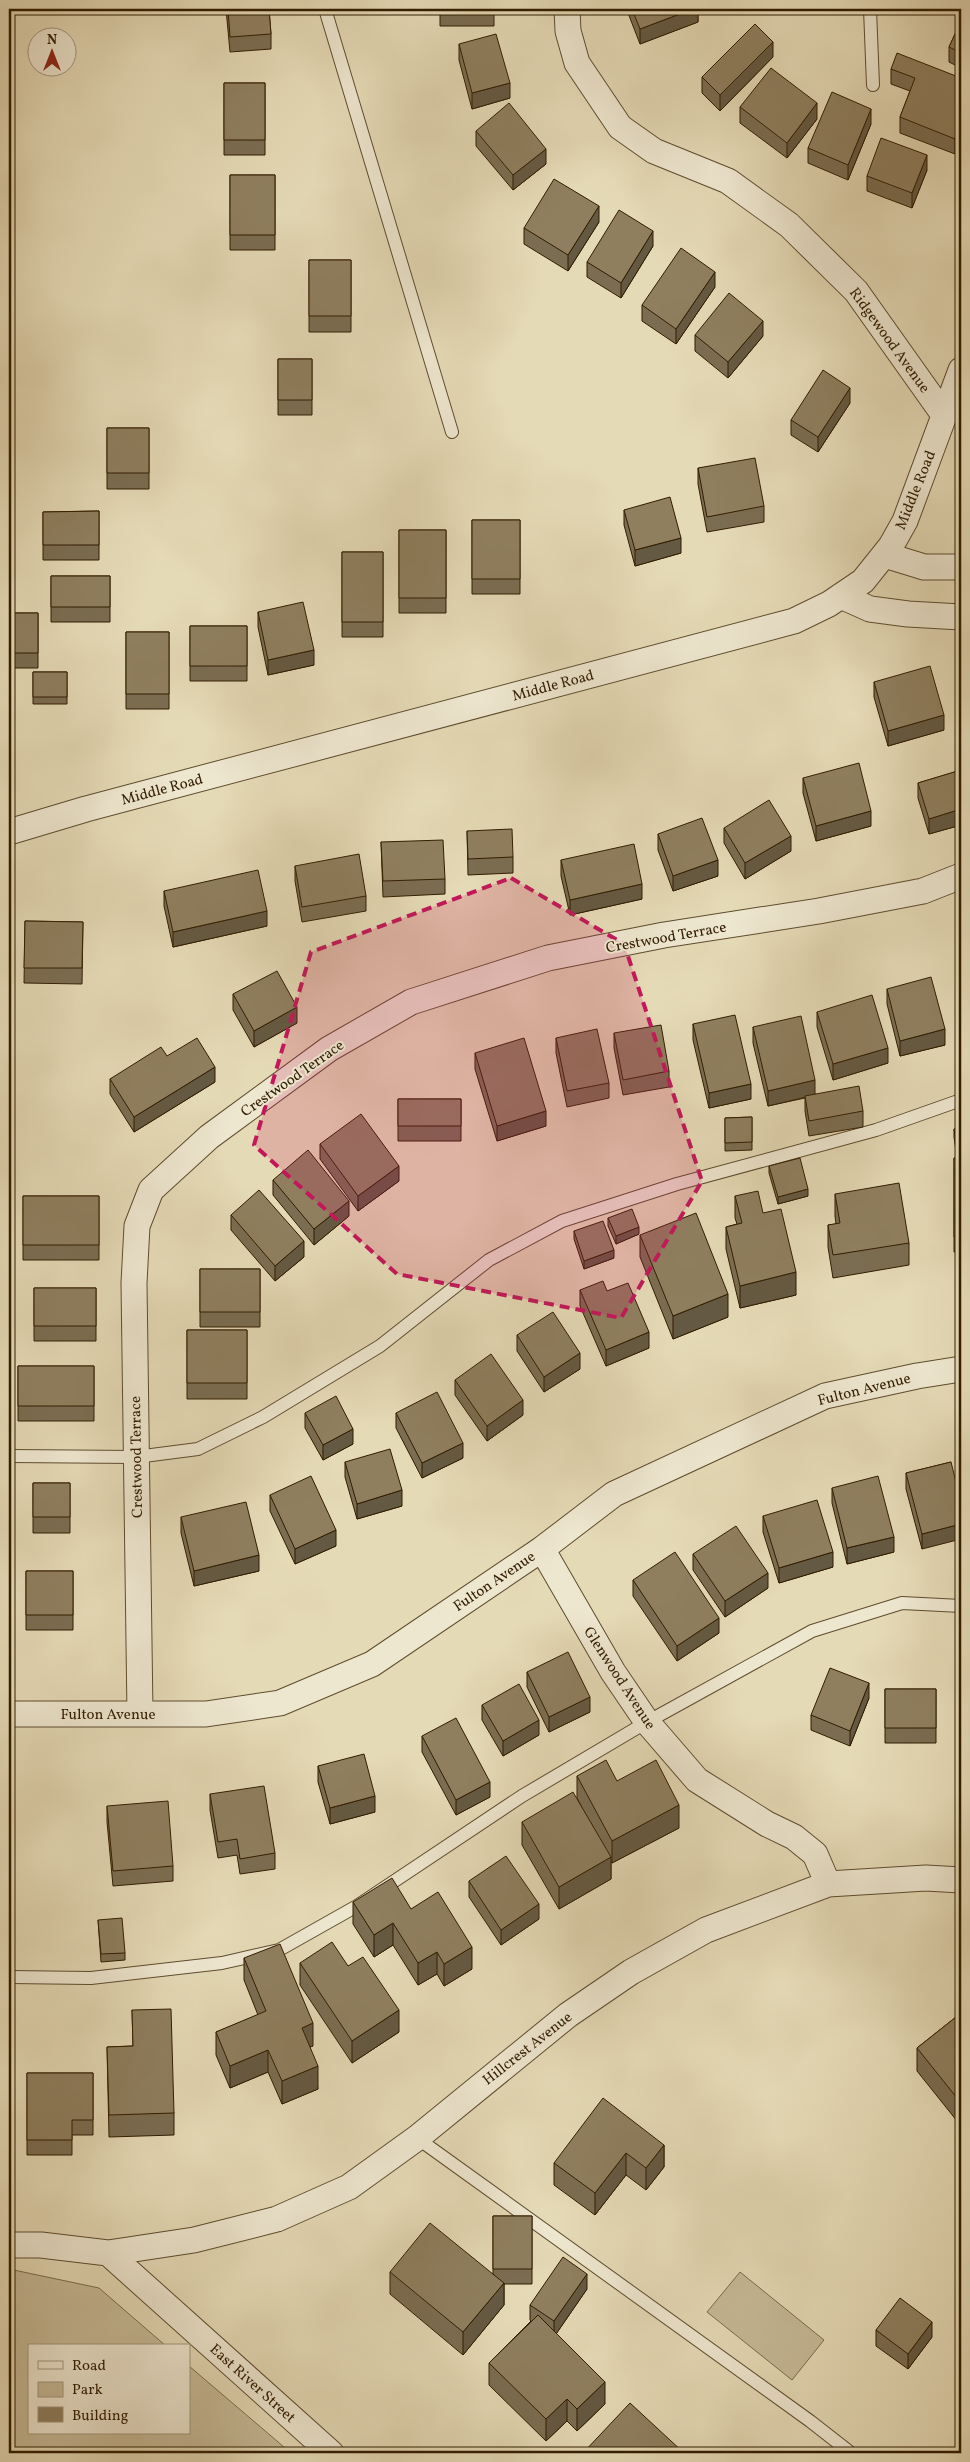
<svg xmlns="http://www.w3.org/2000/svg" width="970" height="2462" font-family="Vollkorn,serif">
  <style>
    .green { fill: #c6ba97; stroke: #7c6b4c }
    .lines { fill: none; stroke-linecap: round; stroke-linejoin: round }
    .lane-casing { stroke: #5e4c2e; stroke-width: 14 }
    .street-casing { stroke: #5e4c2e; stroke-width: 27 }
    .lane { stroke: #eee7d0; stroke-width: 12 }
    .street { stroke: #eee7d0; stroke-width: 25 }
    .wall { fill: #7b6d52; stroke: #311c00 }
    .shaded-wall { fill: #645942; stroke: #311c00 }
    .building { fill: #8f7f5f; stroke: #311c00 }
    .marked { fill: #c2185b; fill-opacity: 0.2; stroke: #c2185b; stroke-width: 4; stroke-dasharray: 10 6; stroke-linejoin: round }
    .labels { text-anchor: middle; stroke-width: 4; stroke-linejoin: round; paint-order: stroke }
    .street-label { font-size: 15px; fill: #311c00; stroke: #eee7d0 }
  </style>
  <rect width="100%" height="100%" fill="#e5dab6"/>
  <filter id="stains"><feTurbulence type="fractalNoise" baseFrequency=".004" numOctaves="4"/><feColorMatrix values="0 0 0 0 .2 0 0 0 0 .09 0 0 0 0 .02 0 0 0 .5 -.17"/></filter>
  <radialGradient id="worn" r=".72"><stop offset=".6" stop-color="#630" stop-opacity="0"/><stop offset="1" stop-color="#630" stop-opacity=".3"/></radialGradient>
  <path class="green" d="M9,2269L99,2288L166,2346H29V2433H189V2366L291,2453H9Z
    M740,2272L824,2340L792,2380L707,2312Z"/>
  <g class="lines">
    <g class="lane-casing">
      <path id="lane" d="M325,9L452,432
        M870,9L873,85
        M9,1456L136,1457L198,1449L263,1417L380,1346L489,1260L562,1221L677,1184L876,1130L961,1100
        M9,1977L91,1978L222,1963L279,1950L357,1906L522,1796L647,1722L812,1631L902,1603L961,1606
        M417,2138L810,2421L851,2453"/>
    </g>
    <g class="street-casing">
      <path id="street" d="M567,9L568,31L577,63L620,127L654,151L728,181L789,225L856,291L944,415
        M885,555L924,567H961
        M841,596L870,609L908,614L961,617
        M9,832L86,809L794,621L829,604L863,581L891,546L905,521L961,370
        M542,1549L613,1672L647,1722L697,1780L767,1824L794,1837L815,1854L828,1884
        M9,1714H206L280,1703L372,1664L542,1549L614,1494L825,1396L917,1376L961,1369
        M140,1714L134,1283L137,1226L151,1190L209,1137L329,1049L411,1002L548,958L664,935L819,911L923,891L961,876
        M9,2245H41L108,2253L194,2240L277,2219L349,2187L417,2138L568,2015L631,1972L706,1930L828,1884L926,1878L961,1880
        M108,2253L331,2453"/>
    </g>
    <use href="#lane" class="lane"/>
    <use href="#street" class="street"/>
  </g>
  <path class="wall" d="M226,9H269L271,34V49L230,52Z
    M440,9H494V26H440Z
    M628,9H698V22L640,44L628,13Z
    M961,21V68L949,62V47Z
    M459,44L510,98L472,109L459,60Z
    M773,57L720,111L702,93V77Z
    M891,69L961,78V139L955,154L900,133V117L910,91L891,84Z
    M224,83H265V155H224Z
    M740,107L817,119L787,158L740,123Z
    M871,124L848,180L808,163V148Z
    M476,131L546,164L513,190L476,146Z
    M927,170L912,208L867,191V176Z
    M230,175H275V250H230Z
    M599,222L568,271L524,244V228Z
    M653,246L621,298L587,277V262Z
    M309,260H351V332H309Z
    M715,287L676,344L642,321V305Z
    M695,335L763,336L728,378L695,351Z
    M278,359H312V415H278Z
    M850,403L818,452L791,435V420Z
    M107,428H149V489H107Z
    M698,468L764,506V522L707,532L698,484Z
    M624,510L681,553L635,566L624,525Z
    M99,511V560H43V512Z
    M472,520H520V594H472Z
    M399,530H446V613H399Z
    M342,552H383V637H342Z
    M51,576H110V622H51Z
    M258,612L314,665L268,675L258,627Z
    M9,613H38V668H9Z
    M190,626H247V681H190Z
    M126,632H169V709H126Z
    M33,672H67V704H33Z
    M874,682L944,730L888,746L874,697Z
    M961,770V825L929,834L918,798V783Z
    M803,778L871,826L816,841L803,793Z
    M724,828L791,851L745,879L724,843Z
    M467,831L513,857V873L468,875Z
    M658,834L718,876L673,891L658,850Z
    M381,842L445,879V894L383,897Z
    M561,860L642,899L570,915L561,876Z
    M295,866L366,896V911L302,922L295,881Z
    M164,891L267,926L173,947L164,906Z
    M25,921L83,922L82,984L24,983Z
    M887,989L945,1045L900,1056L887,1004Z
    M233,994L297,1023L254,1047L233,1010Z
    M817,1012L888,1063L833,1080L817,1027Z
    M693,1024L751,1099L709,1108L693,1040Z
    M753,1027L815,1094L863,1111V1127L809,1136L805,1111V1098L768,1106L753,1043Z
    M614,1033L669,1071V1087L623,1095L614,1048Z
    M556,1038L609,1083V1098L567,1107L556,1053Z
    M475,1053L546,1126L497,1141L475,1069Z
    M167,1056L215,1082L134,1132L110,1094V1079Z
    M398,1099H461V1141H398Z
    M752,1117V1150L725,1151V1118Z
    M961,1128V1252H954V1158H957L954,1137V1129Z
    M320,1144L399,1181L358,1211L320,1159Z
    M769,1166L808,1196L778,1204L769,1173Z
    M273,1180L349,1216L314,1245L273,1195Z
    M835,1194L909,1243V1265L833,1278L828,1247V1225L836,1224L835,1216Z
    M23,1196H99V1260H23Z
    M735,1196L763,1213L796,1295L740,1308L726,1249V1227L737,1224L735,1218Z
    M231,1215L304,1257L275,1281L231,1230Z
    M608,1218L639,1234L616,1244L608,1226Z
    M574,1231L614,1258L584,1269L574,1239Z
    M640,1235L728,1317L673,1339L640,1257Z
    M200,1269H260V1327H200Z
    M34,1288H96V1341H34Z
    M580,1290L649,1348L606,1366L580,1306Z
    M187,1330H247V1399H187Z
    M517,1335L580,1369L544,1392L517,1351Z
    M18,1366H94V1421H18Z
    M455,1380L523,1415L487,1441L455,1395Z
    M305,1413L353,1444L323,1460L305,1428Z
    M396,1413L463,1458L422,1478L396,1428Z
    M345,1462L402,1506L357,1519L345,1477Z
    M951,1462L922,1549L906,1489V1473Z
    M33,1483H70V1533H33Z
    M832,1488L894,1552L847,1564L832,1503Z
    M270,1495L336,1546L295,1564L270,1511Z
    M763,1516L833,1567L779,1583L763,1532Z
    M181,1517L259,1571L194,1586L181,1533Z
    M693,1554L768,1588L725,1617L693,1570Z
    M26,1571H73V1630H26Z
    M633,1580L719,1633L677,1661L633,1596Z
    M527,1672L590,1712L549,1732L527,1687Z
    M885,1689H936V1743H885Z
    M869,1698L850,1746L811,1730V1715Z
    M482,1705L539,1735L503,1756L482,1720Z
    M422,1736L490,1797L456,1815L422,1752Z
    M318,1766L375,1812L330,1824L318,1782Z
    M577,1776L617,1781L679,1828L612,1863L611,1861V1879L559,1909L522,1845V1822L585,1814L577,1798Z
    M210,1794L275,1853V1869L240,1874L237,1855L218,1858L210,1810Z
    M107,1806L173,1866V1881L113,1886L107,1822Z
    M469,1881L539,1919L501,1945L469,1897Z
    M353,1902L411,1909L472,1969L444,1986L437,1974L418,1985L393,1945L374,1957L353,1924Z
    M98,1920L125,1953V1960L101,1962Z
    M244,1958L313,2046L310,2047L318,2089L282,2104L268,2072L230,2088L216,2055V2032L258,2015L244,1980Z
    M300,1963L348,1966L399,2032L352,2063L300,1985Z
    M132,2010L174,2113V2135L109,2137L107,2047L133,2046Z
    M961,2013V2126L917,2071V2048Z
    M27,2073H93V2135H72V2155H27Z
    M664,2145V2167L646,2190L626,2175L595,2215L554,2185V2163Z
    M493,2216H532V2284H504V2305L463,2355L390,2294V2272L493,2274Z
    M587,2289L556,2334L605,2404L577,2431L567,2421L546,2441L489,2385V2363L531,2321L530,2320V2305Z
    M876,2330L932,2337L908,2369L876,2346Z"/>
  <path class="shaded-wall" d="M693,9H698V22L640,44V29Z
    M773,42V57L720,111V95Z
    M510,83V98L472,109V93Z
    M817,103V119L787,158V143Z
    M871,109V124L848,180V165Z
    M961,124V139L955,154V139Z
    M546,149V164L513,190V175Z
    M927,155V170L912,208V193Z
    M599,206V222L568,271V255Z
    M653,231V246L621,298V283Z
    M715,272V287L676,344V329Z
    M763,321V336L728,378V362Z
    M850,388V403L818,452V437Z
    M681,538V553L635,566V550Z
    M314,650V665L268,675V660Z
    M944,715V730L888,746V731Z
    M961,809V825L929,834V819Z
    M871,811V826L816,841V826Z
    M791,836V851L745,879V863Z
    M718,860V876L673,891V876Z
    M642,884V899L570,915V900Z
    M267,911V926L173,947V932Z
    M297,1007V1023L254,1047V1031Z
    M945,1029V1045L900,1056V1041Z
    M888,1048V1063L833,1080V1064Z
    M215,1067V1082L134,1132V1117Z
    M815,1080V1095L768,1106V1091Z
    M751,1084V1099L709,1108V1093Z
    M546,1111V1126L497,1141V1126Z
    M399,1166V1181L358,1211V1196Z
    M808,1189V1196L778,1204V1197Z
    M349,1201V1216L314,1245V1229Z
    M639,1227V1234L616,1244V1236Z
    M304,1241V1257L275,1281V1266Z
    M614,1250V1258L584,1269V1261Z
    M796,1272V1295L740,1308V1286Z
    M728,1294V1317L673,1339V1316Z
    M649,1332V1348L606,1366V1350Z
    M580,1353V1369L544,1392V1377Z
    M523,1400V1415L487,1441V1426Z
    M353,1429V1444L323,1460V1445Z
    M463,1443V1458L422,1478V1463Z
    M402,1490V1506L357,1519V1504Z
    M961,1524V1539L922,1549V1534Z
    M336,1530V1546L295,1564V1549Z
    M894,1537V1552L847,1564V1548Z
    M833,1552V1567L779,1583V1568Z
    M259,1555V1571L194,1586V1571Z
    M768,1573V1588L725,1617V1601Z
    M719,1618V1633L677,1661V1646Z
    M869,1683V1698L850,1746V1731Z
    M590,1697V1712L549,1732V1717Z
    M539,1720V1735L503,1756V1741Z
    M490,1782V1797L456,1815V1800Z
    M375,1796V1812L330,1824V1808Z
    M679,1805V1828L612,1863V1841Z
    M611,1857V1879L559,1909V1887Z
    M539,1904V1919L501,1945V1930Z
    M393,1923V1945L374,1957V1935Z
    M472,1947V1969L444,1986V1964Z
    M437,1952V1974L418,1985V1963Z
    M399,2010V2032L352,2063V2041Z
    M313,2023V2046L302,2050V2028Z
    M268,2050V2072L230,2088V2066Z
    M318,2066V2089L282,2104V2081Z
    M664,2145V2167L646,2190V2168Z
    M626,2153V2175L595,2215V2193Z
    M587,2274V2289L554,2337V2321Z
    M504,2283V2305L463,2355V2332Z
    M932,2322V2337L908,2369V2354Z
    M605,2382V2404L577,2431V2409Z
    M567,2399V2421L546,2441V2419Z"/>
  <path class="building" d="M228,9H269L271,34L230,37Z
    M440,9H494V11H440Z
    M632,9H693L640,29Z
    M961,21V53L949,47Z
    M755,24L773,42L720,95L702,77Z
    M496,34L510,83L472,93L459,44Z
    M897,53L961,78V124L955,139L900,117L915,78L891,69Z
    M771,68L817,103L787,143L740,107Z
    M224,83H265V140H224Z
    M832,92L871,109L848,165L808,148Z
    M509,103L546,149L513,175L476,131Z
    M881,138L927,155L912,193L867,176Z
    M230,175H275V235H230Z
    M554,179L599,206L568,255L524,228Z
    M619,210L653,231L621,283L587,262Z
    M681,248L715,272L676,329L642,305Z
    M309,260H351V316H309Z
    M729,293L763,321L728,362L695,335Z
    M278,359H312V400H278Z
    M823,370L850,388L818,437L791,420Z
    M107,428H149V473H107Z
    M755,458L764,506L707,517L698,468Z
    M670,497L681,538L635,550L624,510Z
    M99,511V545H43V512Z
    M472,520H520V579H472Z
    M399,530H446V598H399Z
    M342,552H383V622H342Z
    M51,576H110V607H51Z
    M303,602L314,650L268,660L258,612Z
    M9,613H38V653H9Z
    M190,626H247V666H190Z
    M126,632H169V694H126Z
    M930,666L944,715L888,731L874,682Z
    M33,672H67V697H33Z
    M859,763L871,811L816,826L803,778Z
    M961,770V809L929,819L918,783Z
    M769,800L791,836L745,863L724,828Z
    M702,818L718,860L673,876L658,834Z
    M512,829L513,857L468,859L467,831Z
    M443,840L445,879L383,881L381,842Z
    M634,844L642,884L570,900L561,860Z
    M359,854L366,896L302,907L295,866Z
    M258,870L267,911L173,932L164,891Z
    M25,921L83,922L82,968H24Z
    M277,971L297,1007L254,1031L233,994Z
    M931,977L945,1029L900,1041L887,989Z
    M872,995L888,1048L833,1064L817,1012Z
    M735,1015L751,1084L709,1093L693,1024Z
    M801,1016L815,1080L768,1091L753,1027Z
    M661,1025L669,1071L623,1080L614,1033Z
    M597,1029L609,1083L567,1091L556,1038Z
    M197,1038L215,1067L134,1117L110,1079L161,1047L167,1056Z
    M524,1038L546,1111L497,1126L475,1053Z
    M859,1086L863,1111L809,1121L805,1096Z
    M398,1099H461V1126H398Z
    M361,1114L399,1166L358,1196L320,1144Z
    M752,1117V1142L725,1143V1118Z
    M961,1128V1152L958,1153L954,1129Z
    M308,1150L349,1201L314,1229L273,1180Z
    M800,1158L808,1189L778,1197L769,1166Z
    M954,1158H961V1237H954Z
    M899,1183L909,1243L833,1255L828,1225L840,1223L835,1194Z
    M259,1190L304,1241L275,1266L231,1215Z
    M758,1191L763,1213L781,1209L796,1272L740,1286L726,1227L742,1223L735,1196Z
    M23,1196H99V1245H23Z
    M632,1209L639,1227L616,1236L608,1218Z
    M696,1213L728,1294L673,1316L640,1235Z
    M603,1221L614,1250L584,1261L574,1231Z
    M200,1269H260V1312H200Z
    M603,1281L607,1291L628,1283L649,1332L606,1350L580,1290Z
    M34,1288H96V1326H34Z
    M553,1312L580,1353L544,1377L517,1335Z
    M187,1330H247V1383H187Z
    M491,1354L523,1400L487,1426L455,1380Z
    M18,1366H94V1406H18Z
    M437,1392L463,1443L422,1463L396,1413Z
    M336,1396L353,1429L323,1445L305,1413Z
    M390,1449L402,1490L357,1504L345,1462Z
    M951,1462L961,1502V1524L922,1534L906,1473Z
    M311,1476L336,1530L295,1549L270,1495Z
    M878,1476L894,1537L847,1548L832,1488Z
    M33,1483H70V1517H33Z
    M817,1500L833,1552L779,1568L763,1516Z
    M246,1502L259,1555L194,1571L181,1517Z
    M736,1526L768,1573L725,1601L693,1554Z
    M675,1552L719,1618L677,1646L633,1580Z
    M26,1571H73V1615H26Z
    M568,1652L590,1697L549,1717L527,1672Z
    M830,1668L869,1683L850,1731L811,1715Z
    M519,1684L539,1720L503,1741L482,1705Z
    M885,1689H936V1728H885Z
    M456,1718L490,1782L456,1800L422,1736Z
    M364,1754L375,1796L330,1808L318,1766Z
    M606,1760L617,1781L656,1760L679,1805L612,1841L577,1776Z
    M264,1786L275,1853L240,1859L237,1839L218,1842L210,1794Z
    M573,1792L611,1857L559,1887L522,1822Z
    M168,1801L173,1866L113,1871L107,1806Z
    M506,1856L539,1904L501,1930L469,1881Z
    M392,1878L411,1909L438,1892L472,1947L444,1964L437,1952L418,1963L393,1923L374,1935L353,1902Z
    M122,1918L125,1953L101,1954L98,1920Z
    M332,1942L348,1966L363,1957L399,2010L352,2041L300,1963Z
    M280,1944L313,2023L302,2028L318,2066L282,2081L268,2050L230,2066L216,2032L266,2011L244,1958Z
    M171,2009L174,2113L109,2115L107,2047L133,2046L132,2010Z
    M961,2013V2103L917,2048Z
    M27,2073H93V2120H72V2140H27Z
    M603,2098L664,2145L646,2168L626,2153L595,2193L554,2163Z
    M493,2216H532V2269H493Z
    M430,2223L504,2283L463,2332L390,2272Z
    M563,2257L587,2274L554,2321L530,2305Z
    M900,2298L932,2322L908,2354L876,2330Z
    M538,2315L605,2382L577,2409L567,2399L546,2419L489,2363Z
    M630,2403L684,2453H583Z"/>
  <path class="marked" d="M511,878L624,944L702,1181L621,1318L397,1274L254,1145L311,952Z"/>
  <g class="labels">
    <g class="street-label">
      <text transform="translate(890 340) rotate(54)" y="5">Ridgewood Avenue</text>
      <text transform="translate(915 490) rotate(-68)" y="5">Middle Road</text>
      <text transform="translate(553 685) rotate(-15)" y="5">Middle Road</text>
      <text transform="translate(162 789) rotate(-15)" y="5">Middle Road</text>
      <text transform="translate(666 937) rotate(-10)" y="5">Crestwood Terrace</text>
      <text transform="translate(292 1078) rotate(-35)" y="5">Crestwood Terrace</text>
      <text transform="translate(864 1389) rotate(-14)" y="5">Fulton Avenue</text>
      <text transform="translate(136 1457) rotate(-91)" y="5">Crestwood Terrace</text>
      <text transform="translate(494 1581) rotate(-34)" y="5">Fulton Avenue</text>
      <text transform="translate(620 1678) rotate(57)" y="5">Glenwood Avenue</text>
      <text x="108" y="1719">Fulton Avenue</text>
      <text transform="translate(527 2048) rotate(-38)" y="5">Hillcrest Avenue</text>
      <text transform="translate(253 2383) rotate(42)" y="5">East River Street</text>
    </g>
  </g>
  <rect width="970" height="2462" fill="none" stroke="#e5dab6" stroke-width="30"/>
  <rect x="10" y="10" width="950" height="2442" fill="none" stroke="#311c00" stroke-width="2.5"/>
  <rect x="15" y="15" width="940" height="2432" fill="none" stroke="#311c00"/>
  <rect x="28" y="2344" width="162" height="90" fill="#eee7d0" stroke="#a2967d"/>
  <rect x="38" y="2361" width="25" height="8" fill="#eee7d0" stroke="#a2967d"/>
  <text x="72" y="2370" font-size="15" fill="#311c00">Road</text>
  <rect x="38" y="2382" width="25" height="15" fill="#c6ba97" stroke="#a2967d"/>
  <text x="72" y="2394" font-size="15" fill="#311c00">Park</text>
  <rect x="38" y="2407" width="25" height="15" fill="#8f7f5f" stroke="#a2967d"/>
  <text x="72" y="2420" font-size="15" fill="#311c00">Building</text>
  <g transform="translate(52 52)"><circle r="24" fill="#eee7d0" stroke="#a2967d"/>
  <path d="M0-4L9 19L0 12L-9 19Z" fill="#8f2418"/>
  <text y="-8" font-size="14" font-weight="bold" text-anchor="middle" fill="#311c00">N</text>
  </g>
  <rect width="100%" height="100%" filter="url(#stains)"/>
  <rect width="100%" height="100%" fill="url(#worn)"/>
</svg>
